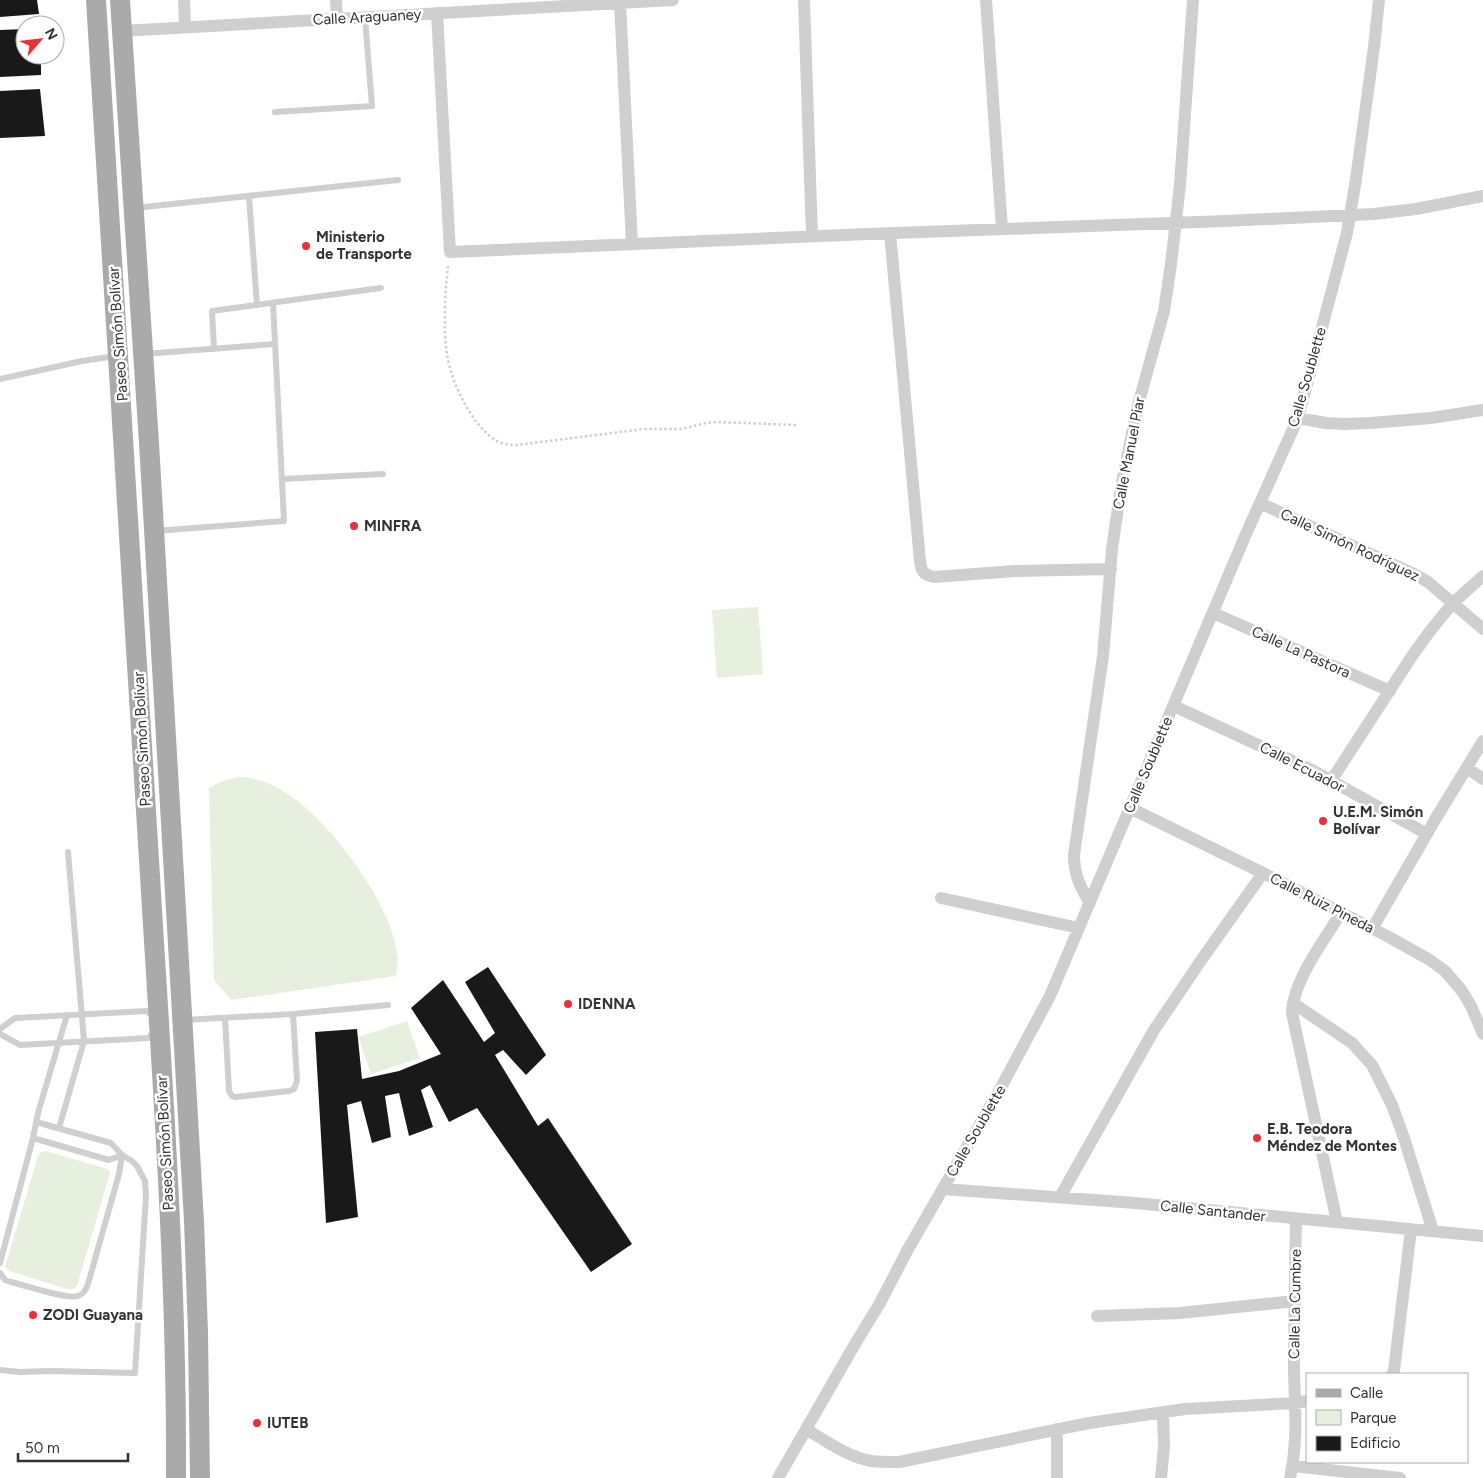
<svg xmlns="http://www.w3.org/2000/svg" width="1483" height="1478" font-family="Figtree,sans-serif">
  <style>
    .green { fill: #e7efdf }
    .building { fill: #191919 }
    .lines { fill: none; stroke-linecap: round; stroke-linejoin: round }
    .path { stroke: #cfcfcf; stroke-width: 2.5; stroke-dasharray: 2.5 2.5; stroke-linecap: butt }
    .service { stroke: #cfcfcf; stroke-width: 6 }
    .minor { stroke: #cfcfcf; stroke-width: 12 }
    .primary { stroke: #aaa; stroke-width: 20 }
    .poi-dot { fill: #ee2e38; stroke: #fff; stroke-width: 2 }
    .labels { text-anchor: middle; stroke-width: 5; stroke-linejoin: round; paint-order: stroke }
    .street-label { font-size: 15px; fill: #323232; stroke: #fff }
    .poi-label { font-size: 15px; font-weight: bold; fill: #323232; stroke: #fff; text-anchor: start }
  </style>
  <rect width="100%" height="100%" fill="#fff"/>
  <path class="green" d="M758,607L763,674L717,678L712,610Z
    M239,777C259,778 276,785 292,797C332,825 391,903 397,953C398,960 397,968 396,976L231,1000L214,980L209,788L220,782Z
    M407,1021L420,1058L371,1074L358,1037Z
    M45,1151L104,1168L108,1170L110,1173L77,1286L73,1289H67L9,1271L5,1267L38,1156L41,1152Z"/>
  <path class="building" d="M0,0H37L39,14L0,17Z
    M25,29V55H41V75L0,77V30Z
    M40,89L45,136L0,138V91Z
    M488,967L546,1055L526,1075L503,1050L495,1055L538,1126L548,1118L632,1244L591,1272L477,1108L449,1122L430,1085L421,1090L433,1127L409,1136L399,1093L385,1096L391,1137L372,1143L361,1101L347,1105L358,1217L326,1223L315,1032L357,1029L362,1079L399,1071L441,1054L411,1008L443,980L484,1042L495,1033L465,982Z"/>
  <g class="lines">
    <path class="path" d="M448,266C445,290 443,330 447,354C451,382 471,424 495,440C501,444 509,445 517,445L644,429H682L706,423L718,422L796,425"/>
    <path class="service" d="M275,112L372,106L365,17
      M249,196L257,305
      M135,208L398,180
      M214,349L212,311L381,288
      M144,354L275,344
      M0,379L82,361L116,356
      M282,479L383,474
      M155,531L284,521L273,303
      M225,1018L229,1091L232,1096L235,1097L289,1091L294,1089L297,1081L293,1014
      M184,1020L293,1014L388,1005
      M0,1029L15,1018L147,1011L154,1018
      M0,1034L20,1045L149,1038L154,1030
      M59,1128L84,1041L68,852
      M33,1138L109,1160L122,1155
      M0,1263L33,1138L38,1113L67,1015
      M0,1273L5,1280L11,1282C23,1285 69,1300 78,1296C84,1294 86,1289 88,1284L119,1174L122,1155
      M0,1370L20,1372L50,1371L135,1373L146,1196L145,1181L137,1166L132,1161L122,1155L111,1143L36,1122"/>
    <path class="minor" d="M184,0L185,27
      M336,0L337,19
      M804,0L812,236
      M986,0L1002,229
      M620,3L632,244
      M437,13L450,252L868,234L1226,221L1374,214L1416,209L1483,196
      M122,31L673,0
      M890,233L920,561C921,571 924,575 934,577L1015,571L1111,569
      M1298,418L1326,423L1344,424L1371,423L1431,418L1483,410
      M1260,503L1416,575L1428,582L1483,629
      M1213,613L1390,691
      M1174,706L1312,770L1427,834
      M1467,768L1483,779
      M1331,781L1412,656L1430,631L1453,603L1483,576
      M1130,808L1263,873L1387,936L1430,960L1445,971L1462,991L1471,1006L1483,1034
      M941,898L1079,928
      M1090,903C1080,887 1074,874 1074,855L1103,656L1112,549L1121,487L1137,409L1164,311L1171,264L1180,185L1193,0
      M1372,929L1436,818L1483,741
      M1293,1003L1352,1043L1372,1065L1392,1105L1404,1138L1433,1231
      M943,1189L1135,1203L1483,1236
      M1060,1197L1154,1030L1202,959L1263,873
      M1337,1222L1292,1013C1293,981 1324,940 1341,913
      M1097,1316L1180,1313L1295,1301
      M1392,1374L1394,1371L1411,1229
      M806,1429C826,1441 848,1457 871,1461C880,1462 890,1462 899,1462L1089,1423L1185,1409L1295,1403L1307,1401
      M1293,1466L1400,1478
      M778,1478L855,1344L880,1303L907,1251L999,1091L1050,996L1246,534L1298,418L1347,233L1356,179L1374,47L1379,0
      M1057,1478V1429
      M1161,1478L1164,1447L1163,1412
      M1290,1478C1298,1442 1295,1408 1294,1372C1294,1321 1295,1270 1296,1219"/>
    <path class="primary" d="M96,0C115,292 133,584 150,876C162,1077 177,1277 176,1478
      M120,0L149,443L194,1221L198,1333L200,1478"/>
  </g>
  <g class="poi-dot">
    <circle cx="306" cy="246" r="5"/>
    <circle cx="354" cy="526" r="5"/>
    <circle cx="1323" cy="821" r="5"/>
    <circle cx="568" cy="1004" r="5"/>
    <circle cx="1257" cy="1138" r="5"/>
    <circle cx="33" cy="1315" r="5"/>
    <circle cx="257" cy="1423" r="5"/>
  </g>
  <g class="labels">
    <g class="street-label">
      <text transform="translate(367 17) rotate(-3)" y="5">Calle Araguaney</text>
      <text transform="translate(118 334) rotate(-94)" y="5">Paseo Simón Bolívar</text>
      <text transform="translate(1307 377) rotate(-74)" y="5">Calle Soublette</text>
      <text transform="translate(1129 453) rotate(-79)" y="5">Calle Manuel Piar</text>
      <text transform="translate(1350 545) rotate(25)" y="5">Calle Simón Rodríguez</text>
      <text transform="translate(1301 652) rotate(24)" y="5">Calle La Pastora</text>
      <text transform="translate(142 739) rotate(-93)" y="5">Paseo Simón Bolívar</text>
      <text transform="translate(1148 765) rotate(-67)" y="5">Calle Soublette</text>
      <text transform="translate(1302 767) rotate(27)" y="5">Calle Ecuador</text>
      <text transform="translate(1322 903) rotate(27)" y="5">Calle Ruiz Pineda</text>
      <text transform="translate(976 1131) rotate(-60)" y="5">Calle Soublette</text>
      <text transform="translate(165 1143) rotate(-93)" y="5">Paseo Simón Bolívar</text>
      <text transform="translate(1213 1211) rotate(6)" y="5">Calle Santander</text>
      <text transform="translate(1295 1304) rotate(-89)" y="5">Calle La Cumbre</text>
    </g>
    <g class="poi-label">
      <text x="316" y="242">Ministerio<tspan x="316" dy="17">de Transporte</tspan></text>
      <text x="364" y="531">MINFRA</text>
      <text x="1333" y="817">U.E.M. Simón<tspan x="1333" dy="17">Bolívar</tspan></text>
      <text x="578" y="1009">IDENNA</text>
      <text x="1267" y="1134">E.B. Teodora<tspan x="1267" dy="17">Méndez de Montes</tspan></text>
      <text x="43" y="1320">ZODI Guayana</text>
      <text x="267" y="1428">IUTEB</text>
    </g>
  </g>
  <rect x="1306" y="1373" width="162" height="90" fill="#ffffff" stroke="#adadad"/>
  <rect x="1316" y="1389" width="25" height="8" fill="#aaaaaa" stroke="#adadad"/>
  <text x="1350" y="1398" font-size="15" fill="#323232">Calle</text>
  <rect x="1316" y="1410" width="25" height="15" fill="#e7efdf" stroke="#adadad"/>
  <text x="1350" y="1423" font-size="15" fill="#323232">Parque</text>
  <rect x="1316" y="1436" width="25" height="15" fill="#191919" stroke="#adadad"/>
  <text x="1350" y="1448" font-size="15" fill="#323232">Edificio</text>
  <g transform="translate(40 40) rotate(62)"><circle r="24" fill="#ffffff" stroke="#adadad"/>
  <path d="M0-4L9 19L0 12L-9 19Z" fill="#ee2e38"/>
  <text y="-8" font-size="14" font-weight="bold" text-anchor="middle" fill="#323232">N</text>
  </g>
  <path d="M18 1453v8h110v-8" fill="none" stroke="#323232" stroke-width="2.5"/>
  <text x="25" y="1453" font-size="15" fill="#323232" stroke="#ffffff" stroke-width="4" paint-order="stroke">50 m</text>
</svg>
